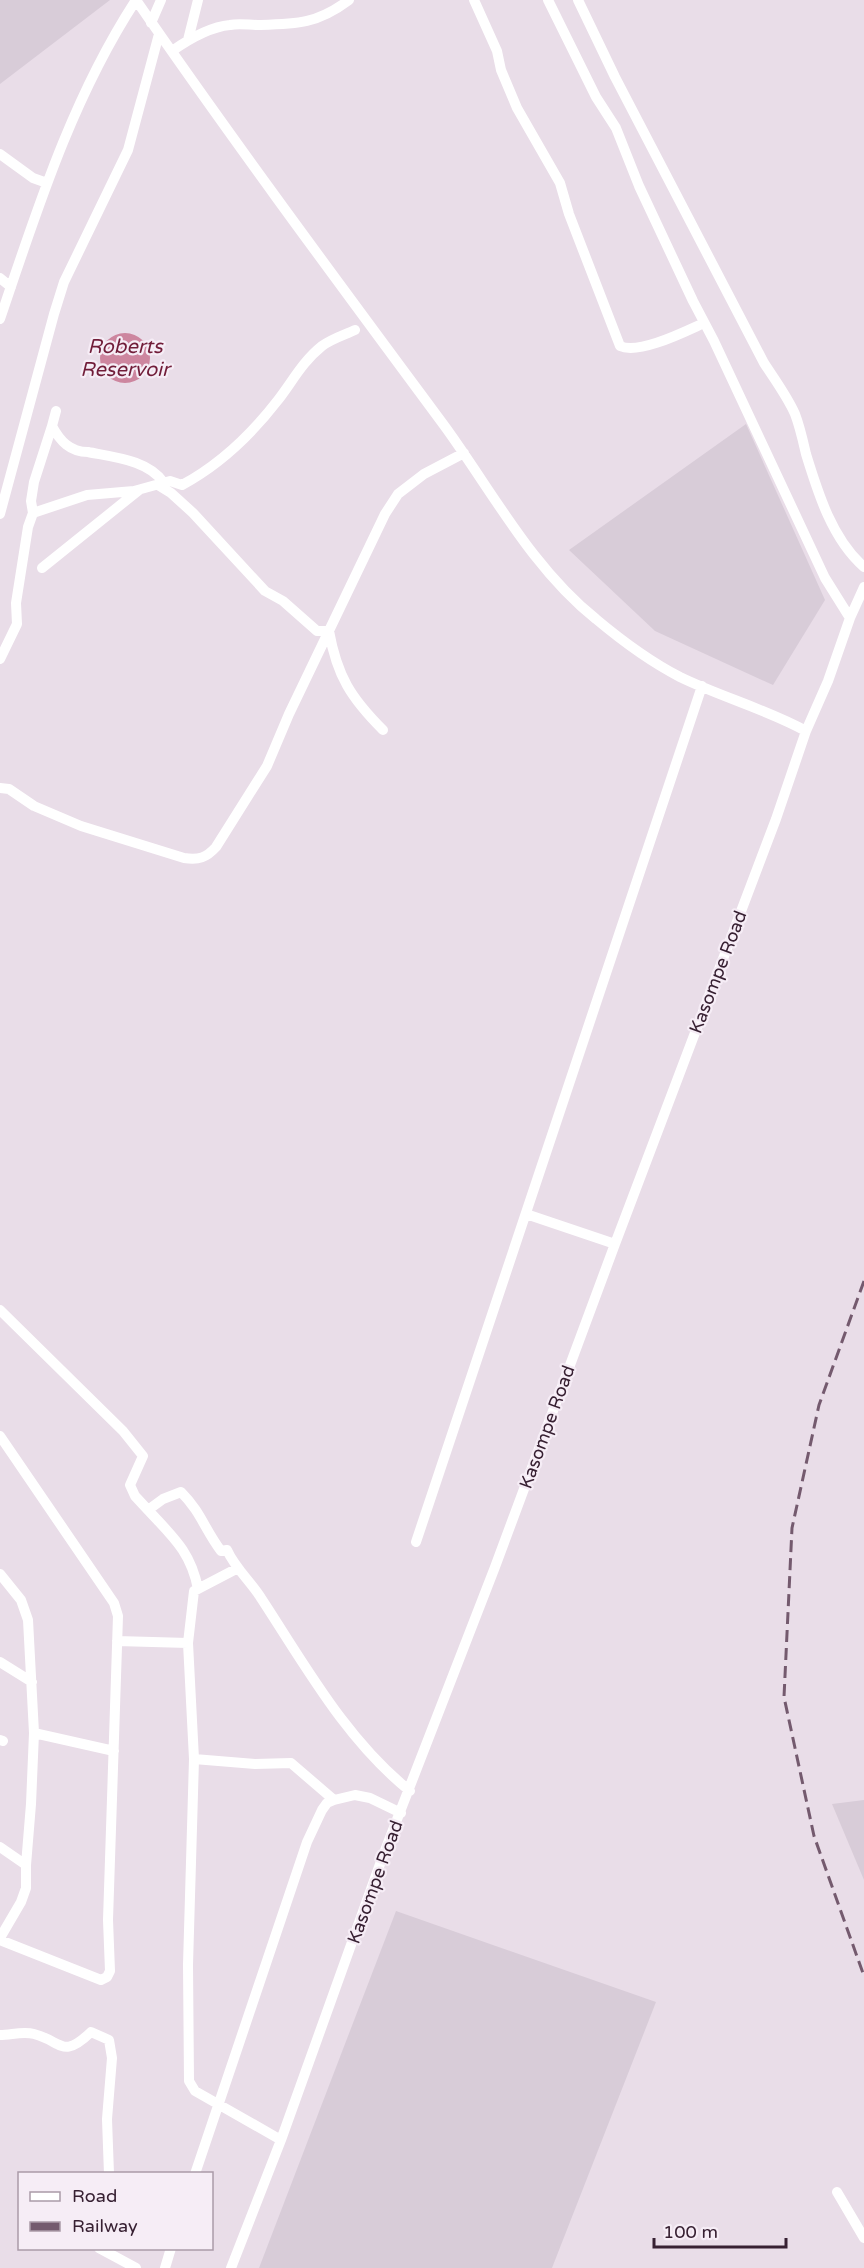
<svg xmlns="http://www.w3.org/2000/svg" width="864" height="2268" font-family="'Varela Round',sans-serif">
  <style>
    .built { fill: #d8ccd8 }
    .water { fill: #cd869f }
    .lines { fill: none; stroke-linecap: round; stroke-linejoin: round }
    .minor { stroke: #fff; stroke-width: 10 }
    .rail { stroke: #745a6e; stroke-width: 3; stroke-dasharray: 12 6; stroke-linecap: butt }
    .labels { text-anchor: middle; stroke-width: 4.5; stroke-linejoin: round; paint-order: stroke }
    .street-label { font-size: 18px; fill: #372032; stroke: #f6edf6 }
    .water-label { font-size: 20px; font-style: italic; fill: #711d39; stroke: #f6edf6 }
  </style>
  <rect width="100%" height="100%" fill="#e9dde8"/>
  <path class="built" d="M0,0H110L0,84Z
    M746,424L825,600L773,685L655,631L569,550Z
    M864,1800V1880L832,1804Z
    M396,1911L656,2002L552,2268H259Z"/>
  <path class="water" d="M100 358a25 25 0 1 1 50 0a25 25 0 1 1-50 0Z"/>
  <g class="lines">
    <path class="minor" d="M136,0C236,145 341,286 446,428C493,493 533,569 596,619C621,640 651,662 680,677C721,697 766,709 806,731
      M474,0L497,51L501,70L517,108L560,183L569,214L620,346C639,355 686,331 704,323
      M548,0L596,97L616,128L639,186L693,301L714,341L825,578L850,618
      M578,0L615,77L764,363C775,380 787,396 795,414C800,427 803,441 806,454C818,493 832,539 864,567
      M151,23L161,0
      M188,40L198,0
      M172,51C189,39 209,27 230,25C239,23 249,25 258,25C297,24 317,24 349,0
      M0,154L33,178L47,183
      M0,278L11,287
      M0,319C37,210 72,98 136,0
      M56,411L52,426C60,441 70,452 88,452C113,457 149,460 164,483
      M158,485L171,493L193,513L265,591L283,601L317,631H329C337,676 351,698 383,730
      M33,513L87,495L134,491L170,481L182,485C221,464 251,435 278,400C292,382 303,361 322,346C331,339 344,335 355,330
      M0,514L54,314L64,282L128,150L159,34
      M42,568L139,490
      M0,659L17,624L16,603L28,527L33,513L31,501L34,482L52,426
      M0,788L9,789L34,806L81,826L184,858C199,860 206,858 216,847L267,766L289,714L385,514L398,494L424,474L464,453
      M526,1214L615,1244
      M0,1310L123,1431L143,1456L130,1485L135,1496L148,1510L163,1499L181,1492C201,1512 205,1530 221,1551L227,1550C235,1568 251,1582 261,1598C305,1665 346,1740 410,1791
      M0,1436L114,1603L118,1616L108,1920L110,1971L107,1977L101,1980L0,1940
      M148,1510C173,1537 191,1552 198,1589
      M416,1542C512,1256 605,970 702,686
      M0,1574L21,1600L28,1620L34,1733L31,1804L26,1865V1888L21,1902L0,1938
      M117,1641L188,1643L194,1759L188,1965L189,2081L195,2091L281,2140
      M188,1643L194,1591L238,1568
      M0,1662L32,1682
      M34,1733L114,1751
      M0,1740L3,1741
      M194,1759L255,1764L291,1763L334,1800
      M0,1847L26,1865
      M0,2035C11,2035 23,2031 34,2034C62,2041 62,2060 91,2032L109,2040L112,2058L107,2119L109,2174
      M195,2174L307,1842L322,1810L327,1803L334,1800L355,1795L370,1798L401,1813
      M837,2192L864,2238
      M99,2248L136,2268
      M165,2268L171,2248
      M231,2268L281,2140L384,1853L495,1567L615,1244L776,819L806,731L828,681L850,618L864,587"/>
    <path class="rail" d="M864,1281L819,1405L792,1528L784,1697L814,1836L864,1976"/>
  </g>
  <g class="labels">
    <g class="street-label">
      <text transform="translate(718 972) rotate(-69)" y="6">Kasompe Road</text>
      <text transform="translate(547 1427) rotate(-70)" y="6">Kasompe Road</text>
      <text transform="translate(375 1882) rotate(-70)" y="6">Kasompe Road</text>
    </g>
    <g class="water-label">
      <text x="125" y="353">Roberts<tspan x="125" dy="23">Reservoir</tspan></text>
    </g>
  </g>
  <rect x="18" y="2172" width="195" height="78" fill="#f6edf6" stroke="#aa9ba8" stroke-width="1.5"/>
  <rect x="30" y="2192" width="30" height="9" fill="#ffffff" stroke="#aa9ba8" stroke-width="1.5"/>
  <text x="72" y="2202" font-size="18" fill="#372032">Road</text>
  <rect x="30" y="2222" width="30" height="9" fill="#745a6e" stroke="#aa9ba8" stroke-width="1.5"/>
  <text x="72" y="2232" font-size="18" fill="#372032">Railway</text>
  <path d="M654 2238v9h132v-9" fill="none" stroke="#372032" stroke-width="3"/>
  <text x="663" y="2238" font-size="18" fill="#372032" stroke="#f6edf6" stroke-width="4.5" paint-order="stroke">100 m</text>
</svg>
